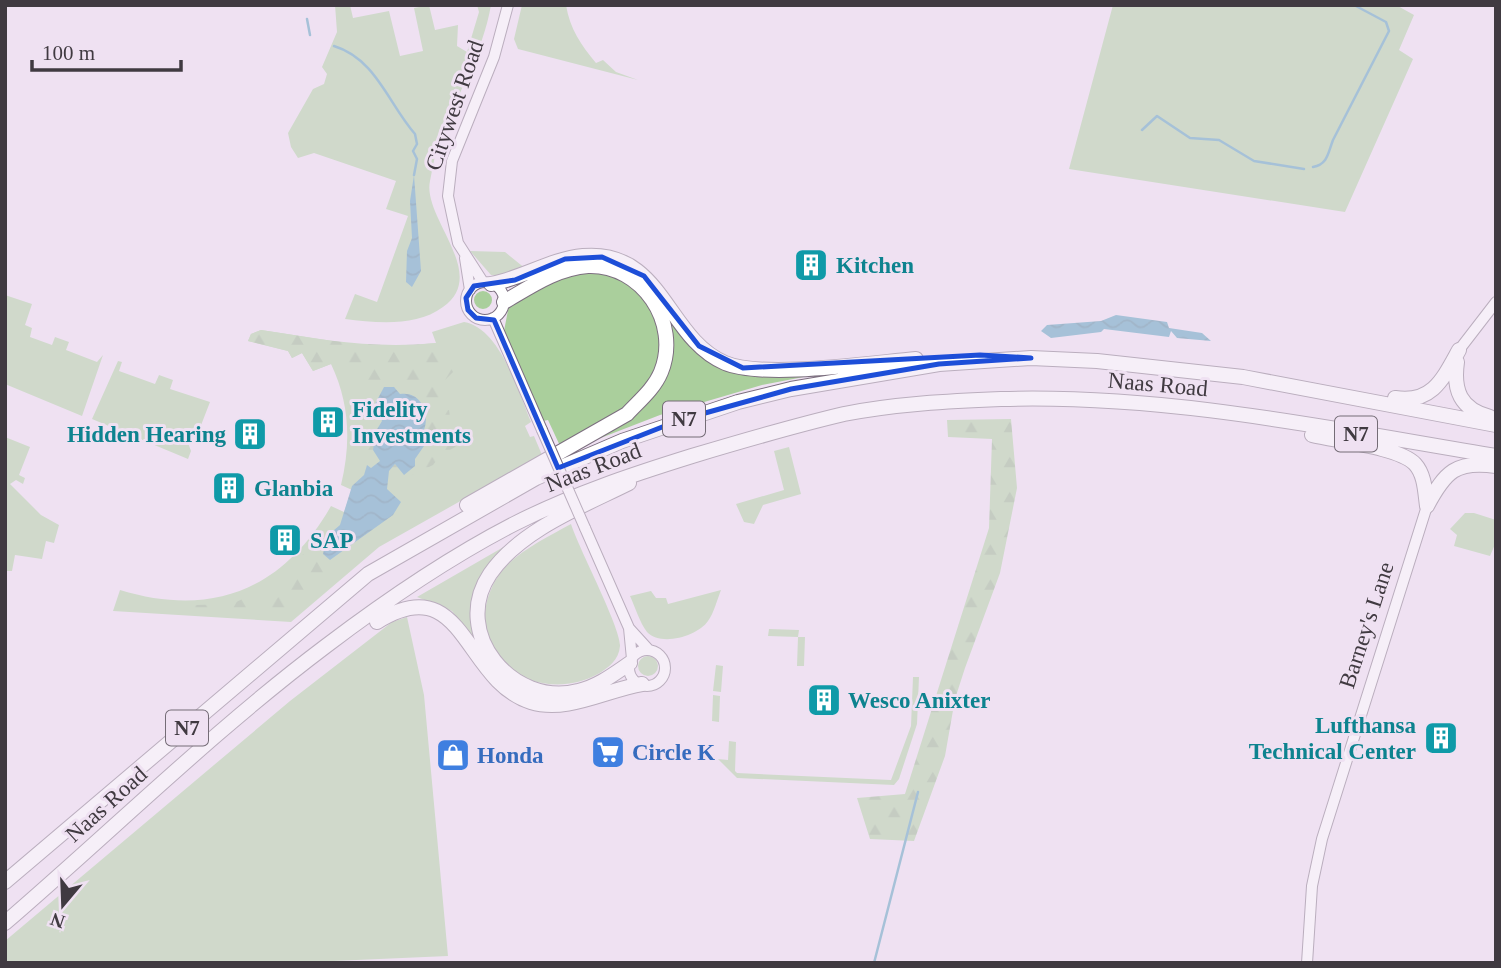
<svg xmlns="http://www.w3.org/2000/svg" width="1501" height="968" font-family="Georgia,serif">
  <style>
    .green { fill: #aacf9c }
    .forest { fill: url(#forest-firs) }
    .water { fill: url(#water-waves) }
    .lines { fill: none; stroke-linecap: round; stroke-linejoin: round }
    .stream { stroke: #4f9ab8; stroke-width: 2.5 }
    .secondary-casing { stroke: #7c6f7f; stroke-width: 12 }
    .highway-casing { stroke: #7c6f7f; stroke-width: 16 }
    .secondary { stroke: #fff; stroke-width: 10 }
    .highway { stroke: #fff; stroke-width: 14 }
    .secondary-bridge-casing { stroke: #7c6f7f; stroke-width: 12; stroke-linecap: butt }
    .secondary-bridge { stroke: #fff; stroke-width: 10 }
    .marked { fill: none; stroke: #1d4ed8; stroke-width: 5; stroke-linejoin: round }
    .labels { text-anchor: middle; stroke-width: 6; stroke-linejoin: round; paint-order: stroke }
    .shield { fill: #efe1f2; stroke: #746c76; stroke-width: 2 }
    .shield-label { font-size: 21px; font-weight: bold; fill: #403a41 }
    .street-label { font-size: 23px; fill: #403a41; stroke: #efe1f2 }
    .culture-label { font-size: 23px; font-weight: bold; fill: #0d838f; stroke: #efe1f2; text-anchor: start }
    .shop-label { font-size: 23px; font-weight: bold; fill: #366cbe; stroke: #efe1f2; text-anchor: start }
  </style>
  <defs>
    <pattern id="forest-firs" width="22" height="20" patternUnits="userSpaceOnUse" patternTransform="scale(1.75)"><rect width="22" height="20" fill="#aacf9c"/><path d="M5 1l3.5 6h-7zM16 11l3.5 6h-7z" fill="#93b288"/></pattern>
    <pattern id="water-waves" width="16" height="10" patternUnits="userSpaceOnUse" patternTransform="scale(1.75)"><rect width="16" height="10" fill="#4f9ab8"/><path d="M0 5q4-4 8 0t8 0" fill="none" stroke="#437f97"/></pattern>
  </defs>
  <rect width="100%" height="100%" fill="#efe1f2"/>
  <path class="green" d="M335,5H350L353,18L389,11L400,56L423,51L414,8L429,5L435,30L458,25L457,46L467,52L479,12L477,5H491C483,52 457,95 440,139C435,152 433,167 430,181C422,218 490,274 443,307C416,327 377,323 345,319L355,294L377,302L408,216L386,209L396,181L314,153L298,158L291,147L288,133L313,89L324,84L327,74L322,67L337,32Z
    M522,5H566C570,29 581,45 596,63L603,60L616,72L638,80L518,49L514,39Z
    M1113,5H1396L1414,15L1399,50L1413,59L1345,212L1069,169Z
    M470,251L505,252L526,269L509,276L491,275Z
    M581,267L630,282L652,304L663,352L651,381L613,418L561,448L548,420L543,421L504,331L509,305Z
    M474 300a9 9 0 1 1 18 0a9 9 0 1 1-18 0Z
    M5,295L32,304L25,325L32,328L30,337L52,345L55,337L69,342L66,350L97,362L103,355L82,416L5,384Z
    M464,322C500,328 518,391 531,422L525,426L530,437L534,436L542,455L379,547L291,622L113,611L120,590C212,618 283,590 331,506L344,512L352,490L341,485C351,443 350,404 331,364L313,371L302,353L292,358L288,351L248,341L251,334L261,330L359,345L390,347L436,343L432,332Z
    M675,323L707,358L819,374L762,385L660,415L598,439L645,404L669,325Z
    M118,361L122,362L119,371L155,384L159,375L173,380L170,389L210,402L198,433L187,440L191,451L188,459L92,419Z
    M5,437L30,447L19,475L25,478L23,484L16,480L10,484L41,515L59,525L54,543L46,541L42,559L15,555L12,571H5Z
    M789,447L801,494L763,505L754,524L744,522L736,504L784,490L774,451Z
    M1465,513H1474L1496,520V542L1490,556L1454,546L1457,535L1450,529Z
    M571,524C579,549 621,628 620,646C619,660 608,668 598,674C533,709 457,651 495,581C509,555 546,538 571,524Z
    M531,531L493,564L475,635L471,638L452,611L417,597Z
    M721,590C717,600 714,613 708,621C698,636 661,647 647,632C640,623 635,607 630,596L651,591L656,598H666L668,604Z
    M407,617L424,695L448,956L288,963H5V941L290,701L392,622Z
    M769,629L799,630L798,637H805L804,666H797L798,637L768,636Z
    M638 666a10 10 0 1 1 20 0a10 10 0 1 1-20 0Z
    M716,665L723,666L721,692L713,691Z
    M913,677H919L917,724L899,779L894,785L737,778L718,759L728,760L729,741L736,742L735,771L737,773L891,780L911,726Z
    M713,695L720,696L719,722L712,721Z"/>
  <path class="forest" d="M261,330C325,340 372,349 437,343L454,371L439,386L446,400L437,403L442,411L449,410L452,430L462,432L460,444L440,456L433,465L410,476L397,490L387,489L389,471L395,464L404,475L423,446L419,438L424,433L427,411L384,387L375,404L383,421L376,431L380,461L371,469L362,460L368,449V384L351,377L349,368L331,364L313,371L302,353L292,358L288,351L248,341L251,334Z
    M1011,419L1017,488L1000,573L965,668L955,699L945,756L914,841L870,839L857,798L905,794L989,528L992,439L948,437L947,420Z
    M317,539L316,554L329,572L307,590L288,616L192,610L191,606L196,605L232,604L257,592L263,593V605C284,604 283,580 293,566C300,557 309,548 317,539Z"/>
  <path class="water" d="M414,175L421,271L412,287L406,282L407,251L412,238L410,201Z
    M1116,315L1167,322L1169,328L1202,333L1211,341L1177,338L1171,331L1169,337L1104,329L1101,332L1051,338L1041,331L1047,325L1101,321Z
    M384,387H394L400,394C425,390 433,423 419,438L424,446L415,459V466L404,475L395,464L389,471L387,489L401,502L393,515L330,560L323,554L327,536L340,525L352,486L364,475L367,465L371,468L380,461L373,450L376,431L382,421L375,404Z"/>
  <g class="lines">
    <path class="stream" d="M307,19L310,35
      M334,46C376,59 388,103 415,134L417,144L413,151L417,159L414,175
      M1142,130L1157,116L1190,138L1219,140L1254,161L1304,169
      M1313,167C1328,164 1328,153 1333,140L1389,31L1386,22L1354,5
      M874,963L918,792"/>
    <g class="secondary-casing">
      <path id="secondary" d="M465,258L470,290
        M483,282L458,243L448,196L452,161L494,57L508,5
        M466 301a19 19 0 1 1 38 0a19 19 0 1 1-38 0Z
        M493,318L542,430
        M1459,350L1496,302
        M585,528L629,628L649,650
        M629,628L632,659
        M629 668a18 18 0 1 1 36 0a18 18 0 1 1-36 0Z
        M1307,963L1312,886L1322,839L1427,506"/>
    </g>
    <g class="highway-casing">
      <path id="highway" d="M491,284C523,278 551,259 583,256C663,249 666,338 725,363C763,379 870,363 916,359
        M1457,362C1453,390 1460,409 1490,417
        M1395,398C1432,404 1443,379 1459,350
        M1312,435C1336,441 1399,447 1415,464C1425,475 1425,492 1427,506
        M629,483C583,506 520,530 490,574C450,633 513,708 578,691C597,687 614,674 630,663
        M467,505L627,414C639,401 654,389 661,372C681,323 642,264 588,266C557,268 530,287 504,302
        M1427,506C1445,472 1456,460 1496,466
        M377,622C465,567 463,681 531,702C567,713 606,690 642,684
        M5,882L368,574L536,478L622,441L738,402L791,389L939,364L1031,358L1097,361L1243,377L1496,425
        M5,923C112,831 213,731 326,646C384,602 448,558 514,524C571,495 631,475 692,456C742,441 793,426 844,414C895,404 949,401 1001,399C1167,394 1333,429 1496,456"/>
    </g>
    <use href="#secondary" class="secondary"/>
    <use href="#highway" class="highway"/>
    <g class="secondary-bridge-casing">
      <path id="secondary-bridge" d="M542,430L585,528"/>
    </g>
    <use href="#secondary-bridge" class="secondary-bridge"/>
  </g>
  <path d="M0 0H1501V968H0ZM602,257L644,276L699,346L743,368L980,355L1031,358L939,364L791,389L680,420L558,468L494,320L476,318L468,310L466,298L474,286L515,280L565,259Z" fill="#efe1f2" fill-opacity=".55" fill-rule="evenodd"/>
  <path class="marked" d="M602,257L644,276L699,346L743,368L980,355L1031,358L939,364L791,389L680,420L558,468L494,320L476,318L468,310L466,298L474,286L515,280L565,259Z"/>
  <defs>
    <g id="building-square" transform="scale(1.75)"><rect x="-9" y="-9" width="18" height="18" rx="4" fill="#0f9aa8" stroke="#efe1f2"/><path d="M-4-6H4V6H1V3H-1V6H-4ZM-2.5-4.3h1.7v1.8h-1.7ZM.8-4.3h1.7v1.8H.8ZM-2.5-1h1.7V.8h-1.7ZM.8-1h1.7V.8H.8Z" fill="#fff"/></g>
    <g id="supermarket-square" transform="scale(1.75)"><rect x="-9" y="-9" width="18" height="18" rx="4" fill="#3f7fe0" stroke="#efe1f2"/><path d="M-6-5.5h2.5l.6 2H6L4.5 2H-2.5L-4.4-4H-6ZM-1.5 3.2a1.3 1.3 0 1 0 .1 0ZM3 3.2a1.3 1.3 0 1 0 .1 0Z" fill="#fff"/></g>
    <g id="shop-square" transform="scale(1.75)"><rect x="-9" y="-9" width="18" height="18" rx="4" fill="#3f7fe0" stroke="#efe1f2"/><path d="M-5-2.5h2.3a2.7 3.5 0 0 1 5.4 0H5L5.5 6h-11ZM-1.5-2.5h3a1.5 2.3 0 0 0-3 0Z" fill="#fff"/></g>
  </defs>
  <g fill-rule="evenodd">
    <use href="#building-square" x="811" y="265"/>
    <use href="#building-square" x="328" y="422"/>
    <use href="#building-square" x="250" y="434"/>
    <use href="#building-square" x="229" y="488"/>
    <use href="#building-square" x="285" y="540"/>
    <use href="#building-square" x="824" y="700"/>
    <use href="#building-square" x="1441" y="738"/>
    <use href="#supermarket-square" x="608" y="752"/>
    <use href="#shop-square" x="453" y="755"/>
  </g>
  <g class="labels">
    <g class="shield">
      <rect x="663" y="401.5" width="42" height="35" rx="5"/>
      <rect x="1335" y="416.5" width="42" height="35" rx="5"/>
      <rect x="166" y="710.5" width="42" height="35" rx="5"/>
    </g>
    <g class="shield-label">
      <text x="684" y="426">N7</text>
      <text x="1356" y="441">N7</text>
      <text x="187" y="735">N7</text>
    </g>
    <g class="street-label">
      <text transform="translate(454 105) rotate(-71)" y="8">Citywest Road</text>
      <text transform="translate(1158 384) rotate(5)" y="8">Naas Road</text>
      <text transform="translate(593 467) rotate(-21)" y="8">Naas Road</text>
      <text transform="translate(1366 625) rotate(-72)" y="8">Barney's Lane</text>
      <text transform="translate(106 804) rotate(-42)" y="8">Naas Road</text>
    </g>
    <g class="culture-label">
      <text x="836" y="273">Kitchen</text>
      <text x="352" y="417">Fidelity<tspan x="352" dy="26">Investments</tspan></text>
      <text x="226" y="442" text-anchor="end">Hidden Hearing</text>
      <text x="254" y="496">Glanbia</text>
      <text x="310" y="548">SAP</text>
      <text x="848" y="708">Wesco Anixter</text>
      <text x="1416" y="733" text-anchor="end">Lufthansa<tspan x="1416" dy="26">Technical Center</tspan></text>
    </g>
    <g class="shop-label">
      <text x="632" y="760">Circle K</text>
      <text x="477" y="763">Honda</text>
    </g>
  </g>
  <rect width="1501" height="968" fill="none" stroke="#403a41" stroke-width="14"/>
  <g transform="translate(63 905) rotate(199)" stroke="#efe1f2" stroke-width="5" paint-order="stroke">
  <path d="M0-5L12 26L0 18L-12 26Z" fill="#403a41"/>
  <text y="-10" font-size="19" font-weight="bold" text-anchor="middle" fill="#403a41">N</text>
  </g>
  <path d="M32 60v10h149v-10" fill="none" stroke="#403a41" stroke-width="3.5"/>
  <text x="42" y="60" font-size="21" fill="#403a41" stroke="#efe1f2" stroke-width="5" paint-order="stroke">100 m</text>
</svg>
